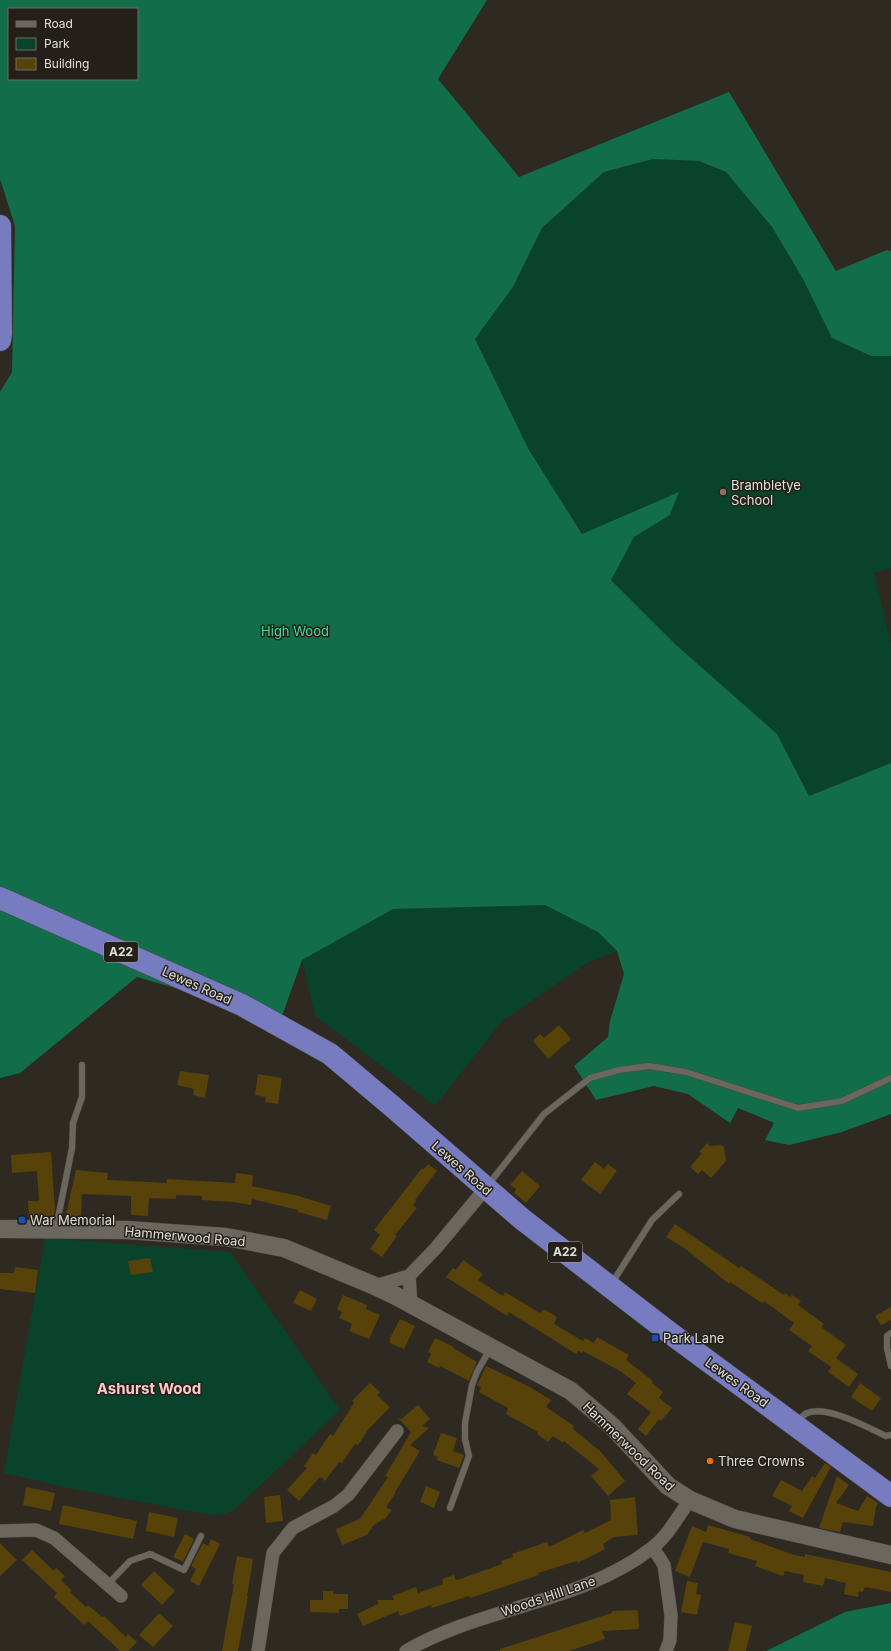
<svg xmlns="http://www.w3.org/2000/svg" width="891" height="1651" font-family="Inter,sans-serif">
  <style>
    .green { fill: #09432c }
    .forest { fill: #116d4a; fill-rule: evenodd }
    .building { fill: #574209 }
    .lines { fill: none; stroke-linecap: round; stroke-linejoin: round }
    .lane-casing { stroke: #4b4741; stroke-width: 7 }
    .street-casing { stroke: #4b4741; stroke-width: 14 }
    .secondary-casing { stroke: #4b4741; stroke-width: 19 }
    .highway-casing { stroke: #4b4741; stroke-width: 23 }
    .lane { stroke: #6b675e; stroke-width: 6 }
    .street { stroke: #6b675e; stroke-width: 13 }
    .secondary { stroke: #6b675e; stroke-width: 18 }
    .highway { stroke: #777cc0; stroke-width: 22 }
    .education-dot { fill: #8d6e63; stroke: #242019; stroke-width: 1.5 }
    .transit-dot { fill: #1a4fb4; stroke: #242019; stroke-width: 1.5 }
    .food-dot { fill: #e8710a; stroke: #242019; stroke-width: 1.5 }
    .labels { text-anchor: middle; stroke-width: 3; stroke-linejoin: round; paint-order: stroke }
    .shield { fill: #242019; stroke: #a8a59f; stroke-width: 1 }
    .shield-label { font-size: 12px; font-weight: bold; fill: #e0ded9 }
    .poi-label { font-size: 13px; fill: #e0ded9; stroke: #242019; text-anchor: start }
    .park-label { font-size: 13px; fill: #48dc9d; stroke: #242019 }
    .street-label { font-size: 13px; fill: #e0ded9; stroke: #242019 }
    .quarter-label { font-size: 15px; font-weight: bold; fill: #fdc8c8; stroke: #242019 }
  </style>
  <rect width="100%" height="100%" fill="#2e2a22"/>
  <path class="green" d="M653,159L699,161L726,172L772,227L803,279L871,356H891V568L874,573L891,644V763L809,796L777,734L675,644L611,579L634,537L670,515L679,493L582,534L529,450L475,339L513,287L542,228L604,172Z
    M545,905L598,932L617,951L587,963L502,1021L435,1106L315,1016L302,960L393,909Z
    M45,1238L230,1252L340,1410L234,1510L224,1514L211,1515L73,1489L4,1473Z"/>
  <path class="forest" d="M0,0H487L438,79L519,177L729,92L836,271L887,250L891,251V356H871L832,338L803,279L772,227L726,172L699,161L653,159L604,172L542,228L513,287L475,339L529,450L582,534L679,492L670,515L634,537L611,580L675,644L777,734L809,796L891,763V1114L842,1132L789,1145L765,1140L774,1123L738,1108L730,1123L688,1094L654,1086L596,1100L574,1066L608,1037L610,1021L624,974L617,951L598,932L545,905L393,909L302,960L281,1019L137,977L20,1073L0,1078V392L12,372L15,226L0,179ZM9,9H137V79H9Z
    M891,1603V1651H766L845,1612Z"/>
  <path class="building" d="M559,1025L571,1039L548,1059L533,1041L540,1034L544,1038Z
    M180,1071L209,1075L205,1098L193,1095L194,1089L177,1085Z
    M258,1074L282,1078L278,1104L265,1102L266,1097L255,1095Z
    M707,1143L710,1146L721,1145L724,1147L726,1161L711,1178L702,1170L698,1174L690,1167L702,1153L699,1152Z
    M51,1152L55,1210L53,1218L29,1219L28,1201H39L37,1171L12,1173L11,1155Z
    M595,1162L604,1169L608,1164L617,1171L600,1194L581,1180Z
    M428,1164L437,1171L415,1200L416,1201L413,1205L417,1208L395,1235L397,1236L382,1257L370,1249L380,1235L374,1230L422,1168L424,1169Z
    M76,1170L108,1173L107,1180L150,1182L167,1183V1179L235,1183L236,1173L253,1175L252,1186L299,1196L331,1206L327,1220L298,1212V1210L252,1199L251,1205L233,1202L202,1200V1196L176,1195V1199L149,1198L148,1216L131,1215V1196L82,1194L81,1219H65Z
    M522,1171L540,1186L526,1203L514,1193L516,1189L510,1185Z
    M675,1224L739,1268L741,1266L784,1295L785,1293L790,1297L792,1295L801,1301L798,1305L824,1324L821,1327L846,1345L836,1358L858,1374L849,1387L828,1372L831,1367L808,1351L812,1346L789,1330L794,1323L764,1301L762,1303L730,1282L729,1284L683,1247L666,1237Z
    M150,1258L153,1272L131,1275L128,1261Z
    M463,1260L483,1274L478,1280L503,1296L505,1292L540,1313L544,1309L557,1317L554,1324L583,1341L585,1338L594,1343L597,1337L629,1355L626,1360L653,1381L652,1383L663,1392L659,1398L672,1408L661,1421L659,1419L646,1436L638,1429L651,1412L627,1394L636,1383L620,1371L583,1351L582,1353L578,1351L576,1354L509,1312L507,1316L446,1277L453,1268L456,1270Z
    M15,1267L38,1270L35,1293L0,1289V1273H14Z
    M300,1290L317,1299L311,1311L293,1303Z
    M343,1295L367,1305L366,1309L380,1315L369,1339L349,1331L352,1324L339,1318L342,1312L337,1309Z
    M891,1307V1320L881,1325L875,1316Z
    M400,1319L415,1326L404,1349L390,1343V1338Z
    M435,1338L454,1347L453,1348L477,1362L469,1381L440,1366L439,1368L427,1362L431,1354L428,1352Z
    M486,1366L530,1387L551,1400L546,1407L574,1426L573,1429L601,1452L625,1481L608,1496L591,1476L599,1469L564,1441L563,1443L553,1436L548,1442L537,1434L538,1432L506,1414L508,1408L479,1392L481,1388L477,1385Z
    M370,1383L380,1392L377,1395L390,1407L368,1430L358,1445L355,1444L342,1463L339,1462L325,1481L320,1477L299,1501L287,1490L307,1468L304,1466L313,1453L316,1455L330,1434L333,1436L354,1403L352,1401Z
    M860,1383L881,1398L872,1411L851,1397Z
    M418,1405L430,1419L422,1426L429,1428L410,1445L420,1451L395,1492H396L386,1507L392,1510L384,1520L383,1519L373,1526L367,1535L342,1545L336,1529L360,1519L388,1477L385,1476L411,1432L398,1418L401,1419Z
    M441,1433L457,1438L453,1451L464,1455L459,1468L437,1460L438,1457L433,1455Z
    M825,1463L831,1467L803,1518L789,1511L792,1506L772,1496L781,1480L802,1491L812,1476L815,1478Z
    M837,1476L849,1485L836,1503L858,1511L867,1496L878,1503L876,1507L873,1526L843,1522L840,1532L819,1528Z
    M426,1486L440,1492L434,1508L420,1502Z
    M26,1487L55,1493L51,1511L23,1505Z
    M280,1495L283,1521L266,1523L264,1497Z
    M635,1497L638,1535L614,1537L603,1544L605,1549L578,1563L577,1561L538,1573L539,1575L470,1598L469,1596L432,1608L431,1605L400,1616L398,1611L363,1626L357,1614L378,1604V1600H394L392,1596L416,1587L418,1593L443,1584L442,1579L454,1575L456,1580L460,1579L502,1564L501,1561L513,1557L512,1554L547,1542L549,1547L583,1530L585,1533L611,1520L610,1500Z
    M63,1505L137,1521L133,1539L59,1524Z
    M149,1512L178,1518L174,1537L146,1531Z
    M708,1525L750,1537V1539L794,1555L805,1557V1554L891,1572V1592L865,1587L863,1592L859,1591L858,1597L844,1594L846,1583L825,1578L823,1586L803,1582L804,1575L785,1571L783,1576L755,1566L757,1561L728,1553L729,1549L703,1542L690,1577L675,1571L692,1526L706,1532Z
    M185,1534L194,1539L183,1562L173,1557Z
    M211,1539L220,1544L199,1586L190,1581L196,1569L191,1566L203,1543L208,1546Z
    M0,1543L17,1560L0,1576Z
    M32,1550L54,1571L56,1568L65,1576L61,1580L72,1591L70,1592L86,1607L88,1605L102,1617L104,1616L126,1637L128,1634L137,1642L128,1651H120L88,1621L84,1625L54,1597L57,1593L22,1560Z
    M237,1556L253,1559L247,1596H248L238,1651H222L234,1584H232Z
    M154,1571L175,1591L162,1605L141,1585Z
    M687,1581L698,1583L696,1594L701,1595L697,1615L681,1612Z
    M323,1591H333V1594H348V1609H339V1613L310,1612V1600H323Z
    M638,1610L639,1629L602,1631L605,1639L569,1651H500V1649L612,1613V1611Z
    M159,1613L173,1626L153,1647L139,1635Z
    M735,1622L752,1626L746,1651H728Z"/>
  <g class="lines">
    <g class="lane-casing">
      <path id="lane" d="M488,1185L544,1114L590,1078L619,1070L649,1066L686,1072L798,1108L842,1101L891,1078
        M56,1228L72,1148L73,1123L82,1097V1065
        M612,1283L652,1220L679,1194
        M891,1333L887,1336V1348L891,1366
        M797,1422C800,1419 803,1415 807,1413C827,1405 867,1427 886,1436L891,1435
        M450,1508L469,1456L465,1439V1423L472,1385L477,1372L490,1349
        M108,1584L130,1561L150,1554L184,1570L201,1536"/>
    </g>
    <g class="street-casing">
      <path id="street" d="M409,1276L436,1248L485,1189
        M375,1286L409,1276L411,1304
        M0,1531L36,1530L54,1538L121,1596
        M653,1548L664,1565L671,1615L670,1640L666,1651
        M258,1651L273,1553L293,1528L334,1506L348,1495L397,1431
        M406,1651C483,1606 580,1604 652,1548C668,1536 678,1516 690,1500"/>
    </g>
    <g class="secondary-casing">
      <path id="secondary" d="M0,1229L127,1230L226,1237L284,1248L375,1286L396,1296L571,1391L612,1426L668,1486L690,1500L735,1519L891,1555"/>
    </g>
    <g class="highway-casing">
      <path id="highway" d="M0,226L1,333L0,340
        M0,898L242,1005L330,1054L393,1107L522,1219L670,1333L891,1496"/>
    </g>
    <use href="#lane" class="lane"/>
    <use href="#street" class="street"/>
    <use href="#secondary" class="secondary"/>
    <use href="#highway" class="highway"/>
  </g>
  <circle class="education-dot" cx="723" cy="492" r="4"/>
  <g class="transit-dot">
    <rect x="18" y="1216" width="8" height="8" rx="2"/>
    <rect x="651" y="1334" width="8" height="8" rx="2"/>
  </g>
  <circle class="food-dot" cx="710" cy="1461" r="4"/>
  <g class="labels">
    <g class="shield">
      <rect x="104" y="942" width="34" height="20" rx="3"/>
      <rect x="548" y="1242" width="34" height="20" rx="3"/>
    </g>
    <g class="shield-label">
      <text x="121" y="956">A22</text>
      <text x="565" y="1256">A22</text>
    </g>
    <g class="poi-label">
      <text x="731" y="490">Brambletye<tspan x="731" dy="15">School</tspan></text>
      <text x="30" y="1225">War Memorial</text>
      <text x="663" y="1343">Park Lane</text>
      <text x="718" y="1466">Three Crowns</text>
    </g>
    <g class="park-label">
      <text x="295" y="636">High Wood</text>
    </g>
    <g class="street-label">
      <text transform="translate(197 985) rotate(24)" y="5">Lewes Road</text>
      <text transform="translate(462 1168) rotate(41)" y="5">Lewes Road</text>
      <text transform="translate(185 1236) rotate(5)" y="5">Hammerwood Road</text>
      <text transform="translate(737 1382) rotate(36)" y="5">Lewes Road</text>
      <text transform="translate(629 1446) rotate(44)" y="5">Hammerwood Road</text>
      <text transform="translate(548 1596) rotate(-19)" y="5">Woods Hill Lane</text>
    </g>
    <g class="quarter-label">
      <text x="149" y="1394">Ashurst Wood</text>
    </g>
  </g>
  <rect x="8" y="8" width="130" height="72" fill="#242019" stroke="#6f6c66"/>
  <rect x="16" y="21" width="20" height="6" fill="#6b675e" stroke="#6f6c66"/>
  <text x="44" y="28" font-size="12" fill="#e0ded9">Road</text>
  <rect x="16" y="38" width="20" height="12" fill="#09432c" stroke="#6f6c66"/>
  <text x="44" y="48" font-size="12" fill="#e0ded9">Park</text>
  <rect x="16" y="58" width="20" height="12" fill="#574209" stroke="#6f6c66"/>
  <text x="44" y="68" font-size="12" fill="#e0ded9">Building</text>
</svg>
